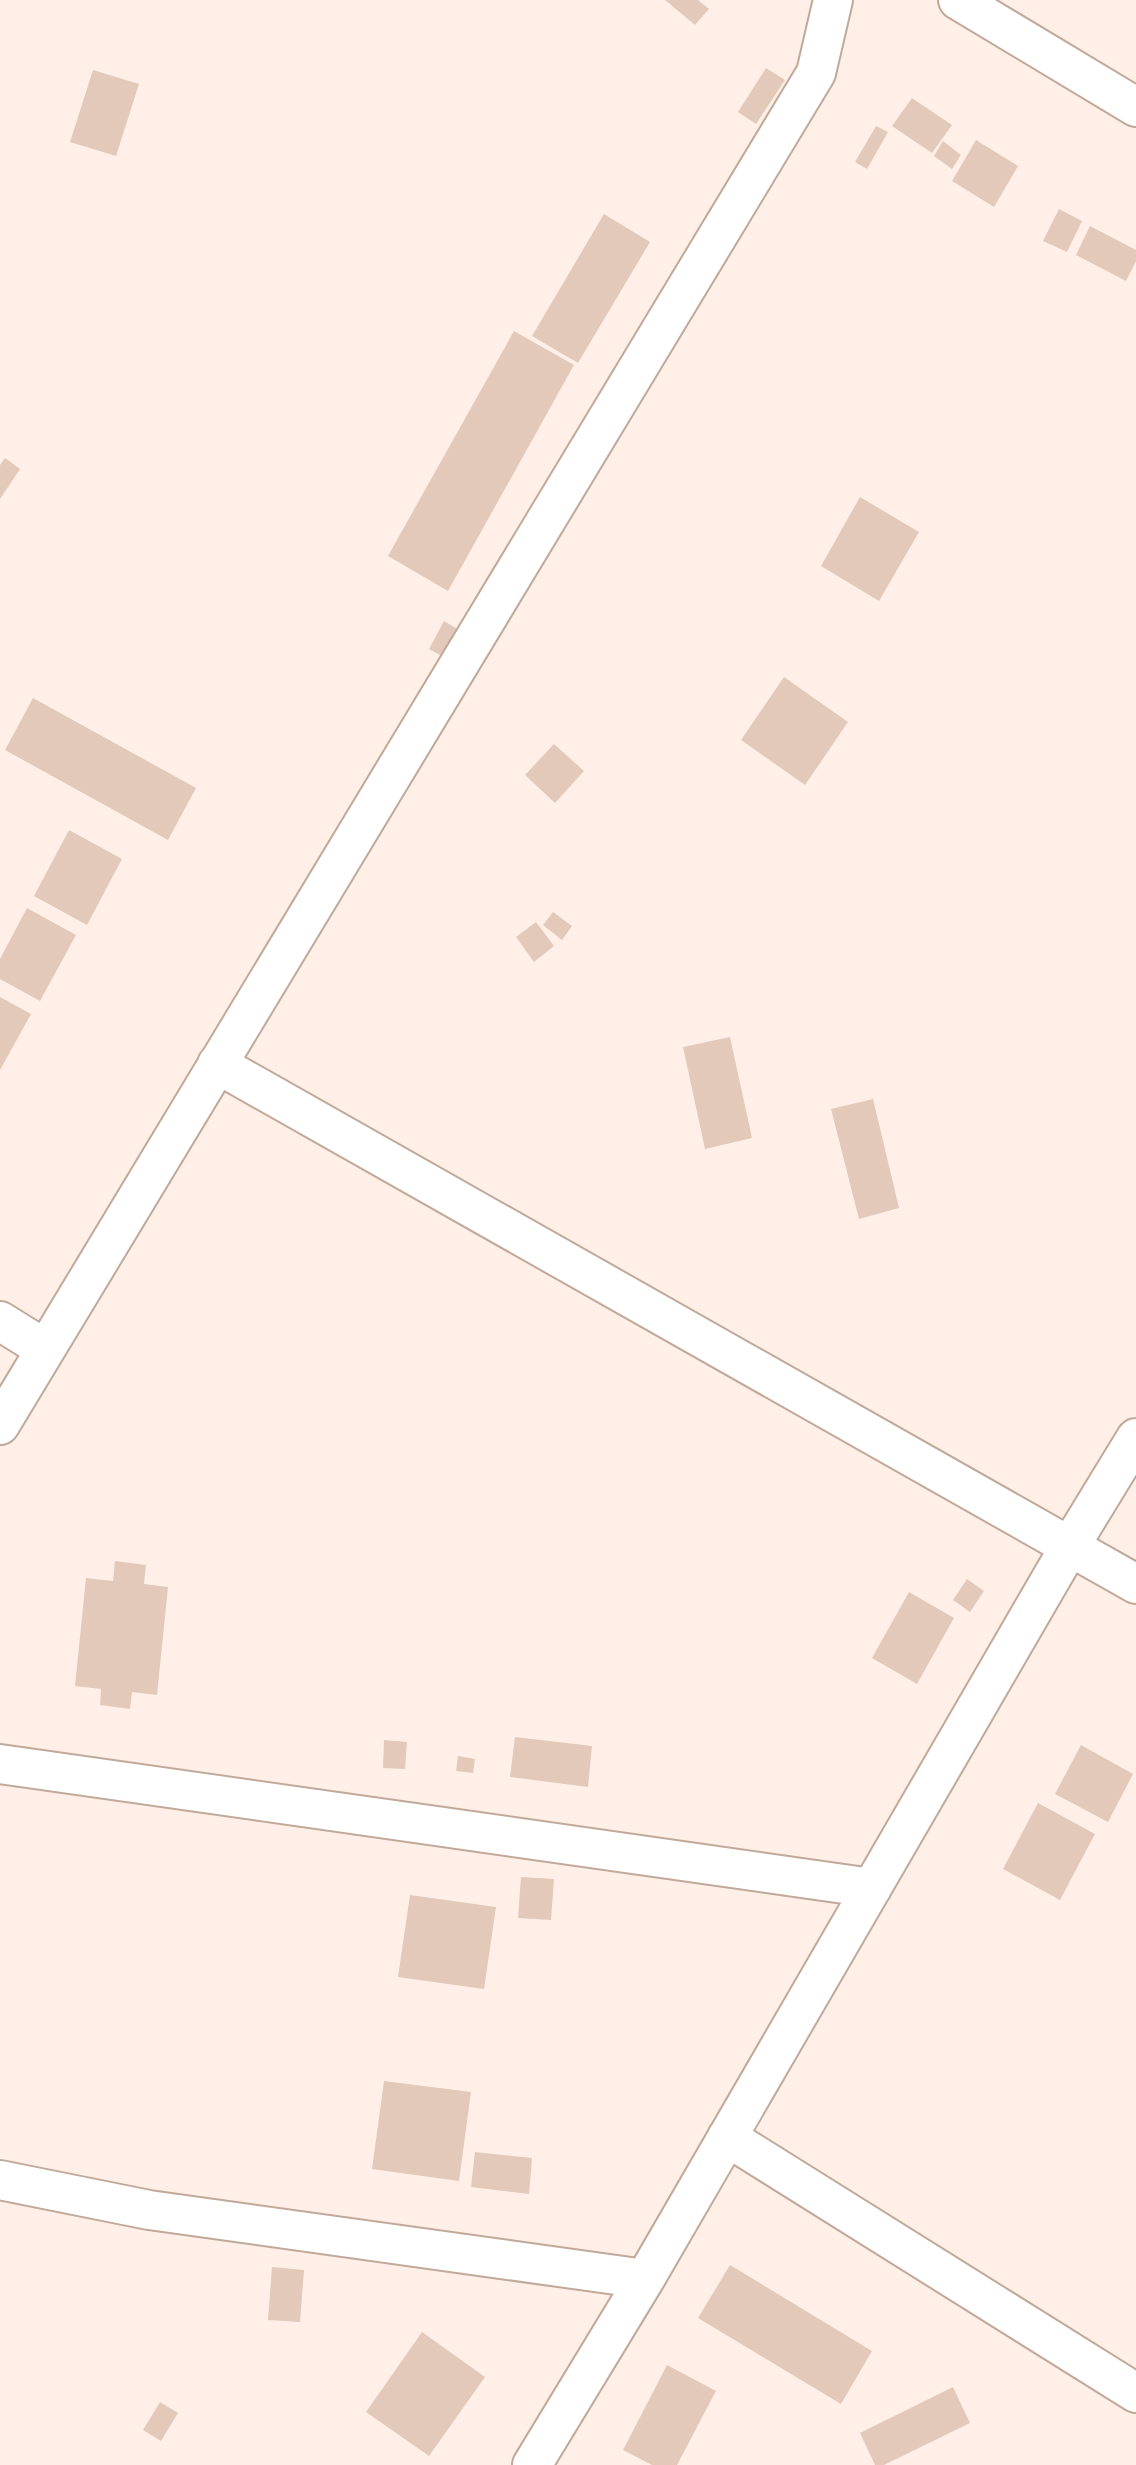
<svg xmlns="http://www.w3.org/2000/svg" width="1136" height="2465" font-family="Ubuntu,sans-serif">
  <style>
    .building { fill: #e2c9ba }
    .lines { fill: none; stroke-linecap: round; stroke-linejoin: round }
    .minor-casing { stroke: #c1a99a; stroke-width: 42 }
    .major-casing { stroke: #c1a99a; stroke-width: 42 }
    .minor { stroke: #fff; stroke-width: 38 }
    .major { stroke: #fff; stroke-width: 38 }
  </style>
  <rect width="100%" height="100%" fill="#ffefe6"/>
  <path class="building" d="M665,0H698L709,9L695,25Z
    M766,68L785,80L756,124L738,112Z
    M93,70L139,84L116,156L70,142Z
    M912,98L952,125L932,153L892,126Z
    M876,126L888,132L867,169L855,162Z
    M976,140L1018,166L994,207L952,181Z
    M943,141L961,155L952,169L934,156Z
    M1059,209L1082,221L1067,252L1043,241Z
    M604,214L650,242L578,363L532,336Z
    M1090,226L1136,250V261L1126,281L1076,255Z
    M514,331L574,365L448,591L388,556Z
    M5,458L20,469L0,499V465Z
    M860,497L919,532L879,601L821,566Z
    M444,621L464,633L449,660L429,649Z
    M784,677L848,722L805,785L741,740Z
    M33,698L196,788L168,840L5,750Z
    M554,744L584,771L555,803L525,775Z
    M69,830L122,859L87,925L34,896Z
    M27,908L76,935L40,1001L0,979V959Z
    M553,912L572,926L562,940L543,925Z
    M536,922L554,946L534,962L516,937Z
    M0,997L31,1014L0,1070Z
    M730,1037L752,1138L705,1149L683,1047Z
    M873,1099L899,1208L859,1219L831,1109Z
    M115,1561L146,1565L144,1584L168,1587L157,1695L132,1692L130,1709L100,1705L101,1689L75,1686L86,1578L113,1581Z
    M967,1579L984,1591L970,1612L953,1600Z
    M909,1592L954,1618L917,1684L872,1658Z
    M515,1737L592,1746L588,1787L510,1777Z
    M384,1740L407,1742L405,1769L383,1768Z
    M1081,1745L1133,1774L1108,1822L1055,1794Z
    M458,1756L475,1759L473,1773L456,1771Z
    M1038,1803L1095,1834L1060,1900L1003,1869Z
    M521,1877L554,1879L551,1920L518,1918Z
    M410,1895L496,1907L484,1989L398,1977Z
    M384,2081L471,2092L459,2181L372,2169Z
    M475,2152L532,2158L529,2194L471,2187Z
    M730,2265L872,2351L841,2404L698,2318Z
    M272,2267L304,2270L300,2322L268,2320Z
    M422,2332L485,2377L429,2456L366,2412Z
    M667,2365L716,2391L677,2465H652L623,2450Z
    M953,2387L970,2423L884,2465H875L860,2433Z
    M160,2402L178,2413L161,2441L143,2430Z"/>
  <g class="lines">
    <g class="minor-casing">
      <path id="minor" d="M217,1064L1136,1584
        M0,1321L45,1349
        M0,1425L816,73L833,0
        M0,1764L872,1888
        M727,2137L1136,2393
        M0,2180L149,2210L645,2279
        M532,2465L645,2279L1070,1546L1136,1438"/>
    </g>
    <g class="major-casing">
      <path id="major" d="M958,0L1136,107"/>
    </g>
    <use href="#minor" class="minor"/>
    <use href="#major" class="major"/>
  </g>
</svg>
